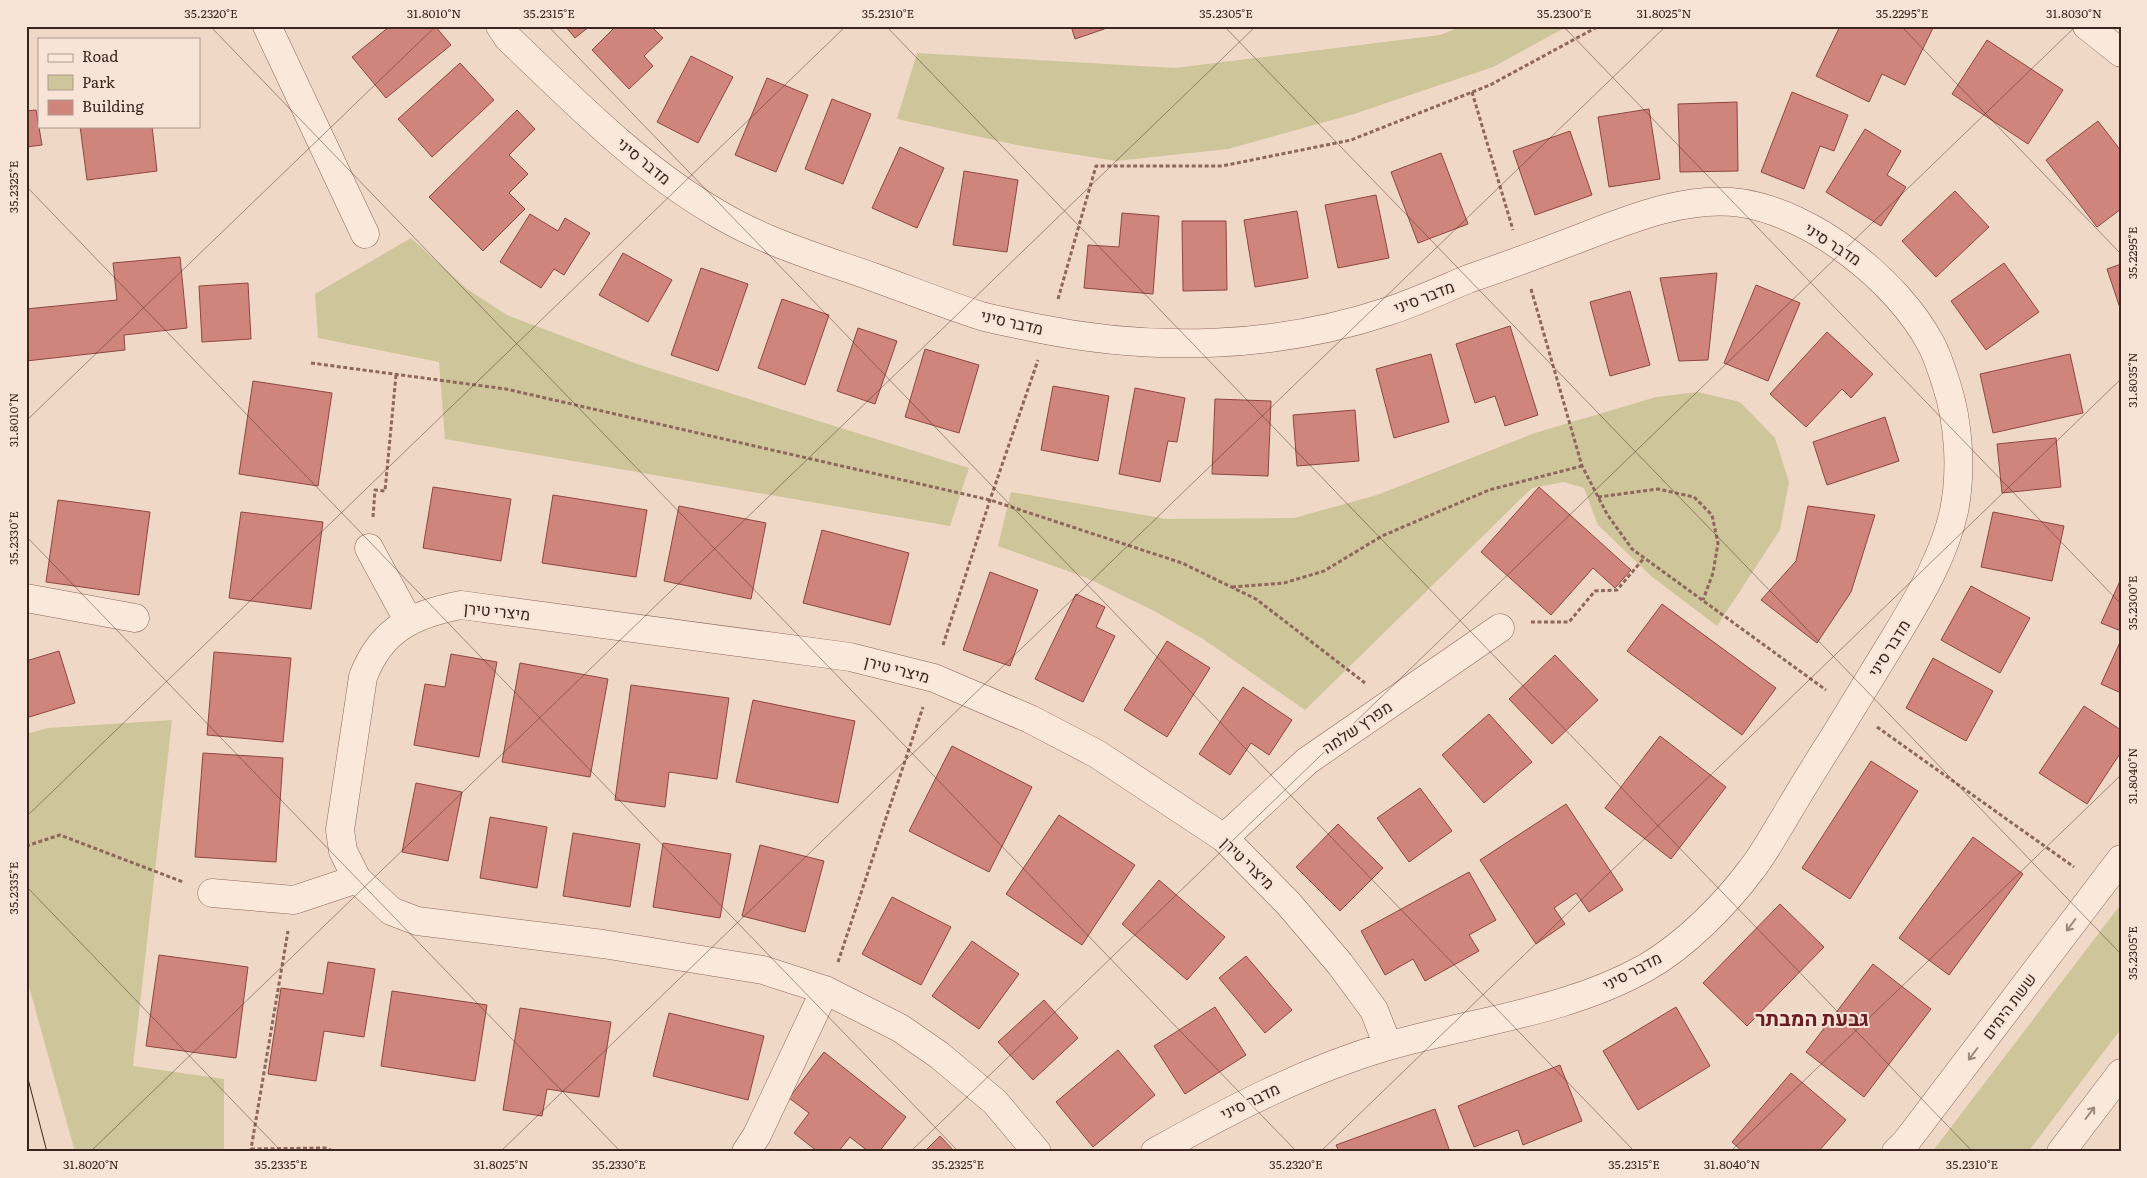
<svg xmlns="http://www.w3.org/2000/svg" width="2147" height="1178" font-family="Literata,Heebo,serif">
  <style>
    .green { fill: #cfc59a }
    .building { fill: #d0857c; stroke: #8d4740 }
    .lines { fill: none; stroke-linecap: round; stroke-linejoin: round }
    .minor-casing { stroke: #8d675b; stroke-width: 29 }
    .path { stroke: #8d675b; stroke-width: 3; stroke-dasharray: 4 2.5; stroke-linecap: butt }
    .minor { stroke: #fae8db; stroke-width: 28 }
    .tram { stroke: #3d251f; stroke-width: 1 }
    .oneway { stroke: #9c867d }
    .ticks { fill: none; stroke: #3d251f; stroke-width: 1; stroke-opacity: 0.45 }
    .labels { text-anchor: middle; stroke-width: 4; stroke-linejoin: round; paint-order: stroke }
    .street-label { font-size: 16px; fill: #3d251f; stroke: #f7e4d7 }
    .district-label { font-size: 21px; font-weight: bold; fill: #6b1d24; stroke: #f7e4d7 }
    .neatline { fill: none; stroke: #3d251f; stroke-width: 2 }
    .ticks-label { font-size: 12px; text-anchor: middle; fill: #3d251f }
  </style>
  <rect width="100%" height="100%" fill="#f0d8c7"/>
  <path class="green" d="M1463,26H1568L1493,67L1354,114L1228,149L1116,161L1022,146L897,119L917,53L1175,68L1440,35Z
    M411,238L467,289L507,315L637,364L969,468L950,526L445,439L439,362L318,338L315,294Z
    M1698,392L1740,402L1775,438L1789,482L1780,530L1717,626L1651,576L1598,525L1584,488L1564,482L1532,488L1305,710L1203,639L1156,612L1087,578L998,546L1011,492L1167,519L1294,518L1377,495L1535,433L1656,397Z
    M172,720L133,1066L224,1079V1152H75L26,976V734L48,728Z
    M2121,904V1029L2028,1152H1932Z"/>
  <path class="building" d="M390,26H435L451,45L386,98L352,57Z
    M565,26H590L575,38Z
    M616,26H651L663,38L644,56L653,66L629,89L592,50Z
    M1071,26H1113L1075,39Z
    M1840,26H1934L1905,85L1882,74L1869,102L1816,76Z
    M1987,40L2063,90L2028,144L1952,94Z
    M691,56L733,77L698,143L657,122Z
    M460,63L494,100L432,157L398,119Z
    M767,78L808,95L776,172L735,155Z
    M1792,92L1848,115L1834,151L1820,146L1804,189L1761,172Z
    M832,99L871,114L843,184L805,169Z
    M1737,102L1738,171L1680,172L1678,104Z
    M1649,109L1660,179L1609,187L1598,117Z
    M36,110L42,145L26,147V111Z
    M517,110L535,129L509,155L528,174L509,193L525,209L483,251L429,197Z
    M2098,121L2121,151V209L2097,227L2046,160Z
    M80,126H152L157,171L87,180Z
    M1865,129L1901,151L1887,175L1906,187L1881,226L1826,192Z
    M1570,131L1592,195L1535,215L1513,151Z
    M900,147L944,168L917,228L872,208Z
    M1441,153L1468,224L1418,243L1391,172Z
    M964,171L1018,180L1007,252L953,245Z
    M1955,191L1989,227L1936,277L1902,241Z
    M1376,195L1389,258L1338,268L1325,205Z
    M1297,211L1308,278L1255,287L1244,220Z
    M1122,213L1159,216L1153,294L1084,288L1088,245L1119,247Z
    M530,214L558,231L565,218L590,233L564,275L554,269L541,288L500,262Z
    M1182,221H1226L1227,290L1183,291Z
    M623,253L672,280L648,322L599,295Z
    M180,257L187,328L124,335L125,350L26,361V309L117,300L113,263Z
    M2004,263L2039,312L1986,350L1951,301Z
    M2121,264V311L2107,269Z
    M701,268L748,284L718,371L671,355Z
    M1717,273L1708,360L1679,361L1660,278Z
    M248,283L251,339L202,342L199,286Z
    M1756,285L1800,303L1768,381L1724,363Z
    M1630,291L1650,365L1610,376L1590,302Z
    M782,299L829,315L805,385L758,368Z
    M1510,326L1538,415L1505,426L1495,396L1475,403L1456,344Z
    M858,328L897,341L875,404L837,391Z
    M1827,332L1873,374L1851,398L1842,389L1806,427L1770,394Z
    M925,349L979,365L959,433L905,417Z
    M1431,354L1449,422L1394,438L1376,369Z
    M2070,354L2083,413L1993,433L1980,374Z
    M253,381L332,393L318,486L239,474Z
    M1053,386L1109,396L1098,461L1041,450Z
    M1135,388L1185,398L1177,442L1168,441L1160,482L1119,474Z
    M1215,399L1271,401L1268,476L1212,474Z
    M1355,410L1359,461L1297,466L1293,415Z
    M1885,417L1899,461L1827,485L1813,442Z
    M2056,438L2061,487L2002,493L1997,444Z
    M433,487L511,499L501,561L423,548Z
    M1539,487L1631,570L1615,588L1593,568L1551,615L1481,552Z
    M553,495L647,510L636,577L542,563Z
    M58,500L150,512L139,595L46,582Z
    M679,506L766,523L751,599L664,581Z
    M1808,506L1875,515L1851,592L1817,643L1761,600L1796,561Z
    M241,512L323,522L311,609L229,598Z
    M1993,512L2064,526L2052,581L1981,567Z
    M822,530L909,553L890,625L803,603Z
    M990,572L1038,590L1010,666L963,650Z
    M2120,581H2121V631L2101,623Z
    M1971,586L2030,618L2000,673L1941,640Z
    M1076,594L1105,607L1096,627L1115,636L1083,702L1035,679Z
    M1662,604L1776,688L1742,735L1627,651Z
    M2121,640V693L2101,684Z
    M1167,641L1210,668L1167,737L1124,710Z
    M59,651L75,703L26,718V661Z
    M214,652L291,658L283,742L207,735Z
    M451,654L497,662L479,757L414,745L425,684L445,687Z
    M1555,655L1598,700L1552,744L1509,699Z
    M1933,658L1993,691L1966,741L1906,708Z
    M520,663L608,679L590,777L502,762Z
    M631,685L729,698L717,779L669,772L665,807L615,800Z
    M1243,687L1292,720L1269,755L1251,743L1230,775L1199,754Z
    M753,700L855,721L838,803L736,782Z
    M2084,706L2121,730V752L2087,804L2039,773Z
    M1489,714L1532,762L1484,803L1442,755Z
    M1660,736L1726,787L1671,859L1605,808Z
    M952,746L1032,787L989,872L909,831Z
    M203,753L283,758L276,862L195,857Z
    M1871,761L1918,791L1850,899L1802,868Z
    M416,783L462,792L448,861L402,852Z
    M1420,788L1452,831L1409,862L1377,818Z
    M1566,804L1623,890L1589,912L1576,893L1554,908L1565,924L1536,944L1480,860Z
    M1059,815L1135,865L1082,945L1006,894Z
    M490,817L547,827L537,888L480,878Z
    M1338,824L1383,868L1340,911L1296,867Z
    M573,833L640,844L630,907L563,896Z
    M1973,837L2023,874L1949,975L1899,938Z
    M663,843L731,854L720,918L653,907Z
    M760,845L824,861L805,932L742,916Z
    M1469,872L1496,920L1469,935L1479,951L1425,981L1413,959L1385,975L1361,931Z
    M1159,880L1225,937L1187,980L1122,924Z
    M892,897L951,927L921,985L862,954Z
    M1780,904L1824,947L1747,1026L1703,983Z
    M972,941L1019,974L979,1029L932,996Z
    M159,955L248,967L236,1058L146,1046Z
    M1246,956L1292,1010L1265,1033L1219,978Z
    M328,962L375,969L364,1037L324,1031L316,1081L268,1074L281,988L323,994Z
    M1873,964L1931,1009L1864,1097L1806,1052Z
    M392,991L487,1005L475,1081L381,1066Z
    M1044,1000L1078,1038L1033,1080L998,1042Z
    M1215,1007L1246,1055L1185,1094L1154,1046Z
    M1676,1007L1710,1066L1638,1110L1603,1051Z
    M520,1008L611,1022L599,1097L547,1089L542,1116L503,1110Z
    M669,1013L764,1036L748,1100L653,1076Z
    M1118,1050L1155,1095L1093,1147L1056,1102Z
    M824,1052L906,1117L879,1152H869L850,1137L838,1152H818L794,1133L809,1113L789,1098Z
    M1560,1065L1582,1121L1523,1145L1518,1130L1474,1147L1458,1106Z
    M1791,1073L1846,1120L1818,1152H1743L1732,1142Z
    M1435,1109L1450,1152H1339L1336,1145Z
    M940,1136L955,1152H924Z"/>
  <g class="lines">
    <g class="minor-casing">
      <path id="minor" d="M267,26L365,234
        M500,26L508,38C573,100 637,166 715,212C764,242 819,258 873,277C909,290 944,304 981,316C999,321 1018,324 1036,328C1152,352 1276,349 1389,311C1416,302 1442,290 1468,279C1500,268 1531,257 1562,245C1616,225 1682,194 1741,203C1813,214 1897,280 1931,344C1937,355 1942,371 1946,383C1959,423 1962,470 1954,511C1944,557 1918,599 1894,639C1874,672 1854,704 1834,737C1816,765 1799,793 1782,822C1772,838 1763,855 1751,870C1725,905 1685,945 1647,967C1567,1012 1475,1021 1388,1046C1306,1070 1230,1110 1155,1152
        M2087,26L2121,53
        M369,548L408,620
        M26,598L135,618
        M1224,838L1307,761L1500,628
        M212,893L294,900L357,879
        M746,1152L757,1135L825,990
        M1037,1152L995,1102L939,1055L900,1028L825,990L763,970L603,944L417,921L391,911L357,879L343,851L340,830L363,677C381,629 414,614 461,605L850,657L934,678L1030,719L1097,754L1224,838L1288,903L1340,964L1374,1010L1388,1046
        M1896,1152L1906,1142L2121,859
        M2061,1152L2121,1073"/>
    </g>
    <path class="path" d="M1472,92L1513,230
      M1531,289L1582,466L1607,514L1632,549L1826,690
      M1058,299L1096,166H1222L1351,140L1490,85L1599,26
      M311,363L506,389L990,500L1182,563L1256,599L1365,683
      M1598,497L1658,489L1694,497L1712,515L1718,543L1713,573L1703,600
      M373,517L375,490L385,491L396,375
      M1232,587L1284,583L1324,571L1382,536L1489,490L1582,466
      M1531,622H1569L1595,591L1617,590L1644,558
      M943,645L990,500L1038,360
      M1877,727L2074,867
      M26,846L60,835L183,882
      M26,910V920
      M838,962L923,707
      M251,1149L325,1148L336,1152
      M252,1152L251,1149L288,931"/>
    <use href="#minor" class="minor"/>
    <path class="tram" d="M26,1071L47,1152"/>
  </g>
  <defs><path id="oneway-shaft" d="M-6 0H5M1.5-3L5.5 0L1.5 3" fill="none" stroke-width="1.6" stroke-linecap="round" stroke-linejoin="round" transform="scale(1.25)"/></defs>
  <g class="oneway">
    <use href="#oneway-shaft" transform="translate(2071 925) rotate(127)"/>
    <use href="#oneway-shaft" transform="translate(1973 1054) rotate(127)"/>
    <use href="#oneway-shaft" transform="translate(2090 1113) rotate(-53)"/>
  </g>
  <path class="ticks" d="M210,26L1297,1152M548,26L1635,1152M886,26L1973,1152M1224,26L2121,954M1563,26L2121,604M1901,26L2121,254M26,186L959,1152M26,421L436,26M26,536L621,1152M26,817L846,26M26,886L282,1152M90,1152L1256,26M500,1152L1666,26M910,1152L2076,26M1320,1152L2121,379M1730,1152L2121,775"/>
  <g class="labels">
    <g class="street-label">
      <text transform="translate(644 161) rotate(39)" y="6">מדבר סיני</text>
      <text transform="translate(1833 244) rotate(33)" y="6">מדבר סיני</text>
      <text transform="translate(1424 297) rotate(-21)" y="6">מדבר סיני</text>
      <text transform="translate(1012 322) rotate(13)" y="6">מדבר סיני</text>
      <text transform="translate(497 611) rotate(6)" y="6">מיצרי טירן</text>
      <text transform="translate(1889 648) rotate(-58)" y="6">מדבר סיני</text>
      <text transform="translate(897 669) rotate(15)" y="6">מיצרי טירן</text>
      <text transform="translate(1357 727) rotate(-34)" y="6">מפרץ שלמה</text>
      <text transform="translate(1248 863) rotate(44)" y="6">מיצרי טירן</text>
      <text transform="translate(1632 971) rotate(-28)" y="6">מדבר סיני</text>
      <text transform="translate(2009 1006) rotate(-53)" y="6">ששת הימים</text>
      <text transform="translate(1250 1101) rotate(-26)" y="6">מדבר סיני</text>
    </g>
    <g class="district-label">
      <text x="1812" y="1026">גבעת המבתר</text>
    </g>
  </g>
  <rect width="2147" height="1178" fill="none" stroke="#f7e4d7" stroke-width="55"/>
  <rect x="38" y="38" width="162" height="90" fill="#f7e4d7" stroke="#ad988d"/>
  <rect x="48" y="54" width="25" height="8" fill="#fae8db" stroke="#ad988d"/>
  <text x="82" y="62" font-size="15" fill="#3d251f">Road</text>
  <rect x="48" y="75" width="25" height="15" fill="#cfc59a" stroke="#ad988d"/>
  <text x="82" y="88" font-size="15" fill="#3d251f">Park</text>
  <rect x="48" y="100" width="25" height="15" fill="#d0857c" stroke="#ad988d"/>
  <text x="82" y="112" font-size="15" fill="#3d251f">Building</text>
  <rect x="28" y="28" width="2092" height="1122" class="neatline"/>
  <g class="ticks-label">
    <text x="211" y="18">35.2320°E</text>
    <text x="434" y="18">31.8010°N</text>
    <text x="549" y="18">35.2315°E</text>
    <text x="888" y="18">35.2310°E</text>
    <text x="1226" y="18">35.2305°E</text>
    <text x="1564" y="18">35.2300°E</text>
    <text x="1664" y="18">31.8025°N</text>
    <text x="1902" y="18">35.2295°E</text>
    <text x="2074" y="18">31.8030°N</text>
    <text transform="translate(14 187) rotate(-90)" y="4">35.2325°E</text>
    <text transform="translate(2133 253) rotate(-90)" y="4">35.2295°E</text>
    <text transform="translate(2133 380) rotate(-90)" y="4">31.8035°N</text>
    <text transform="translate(14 420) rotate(-90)" y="4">31.8010°N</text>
    <text transform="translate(14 538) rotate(-90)" y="4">35.2330°E</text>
    <text transform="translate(2133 603) rotate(-90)" y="4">35.2300°E</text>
    <text transform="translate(2133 776) rotate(-90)" y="4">31.8040°N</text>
    <text transform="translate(14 888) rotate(-90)" y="4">35.2335°E</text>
    <text transform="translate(2133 953) rotate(-90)" y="4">35.2305°E</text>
    <text x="91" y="1169">31.8020°N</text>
    <text x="281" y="1169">35.2335°E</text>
    <text x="501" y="1169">31.8025°N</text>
    <text x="619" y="1169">35.2330°E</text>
    <text x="958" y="1169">35.2325°E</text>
    <text x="1296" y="1169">35.2320°E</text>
    <text x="1634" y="1169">35.2315°E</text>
    <text x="1732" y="1169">31.8040°N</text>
    <text x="1972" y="1169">35.2310°E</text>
  </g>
</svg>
